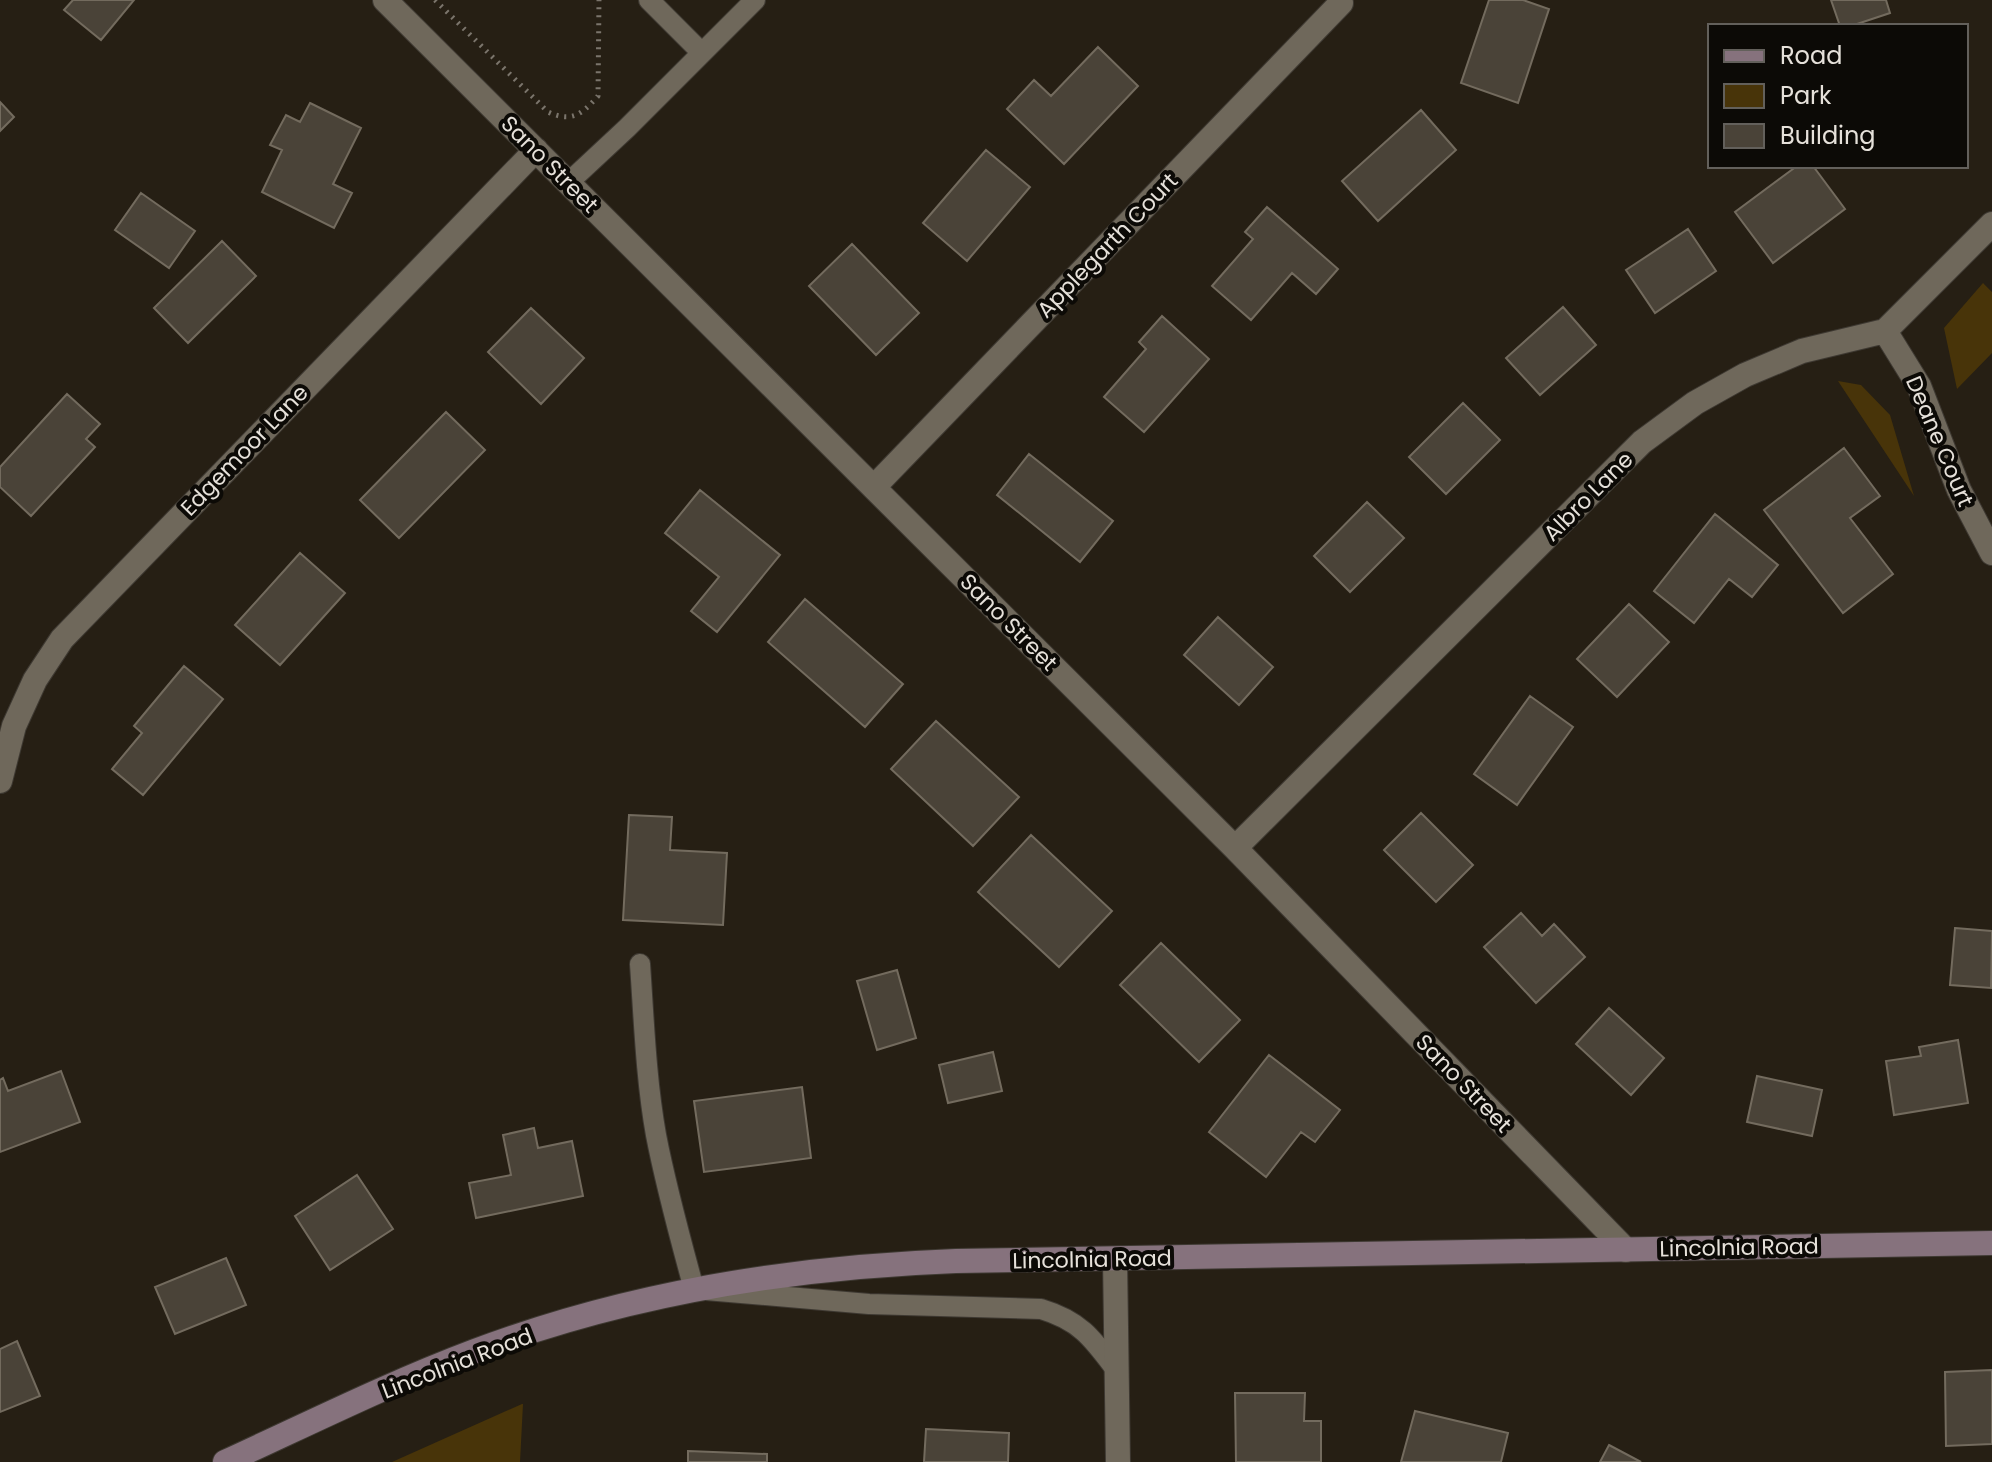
<svg xmlns="http://www.w3.org/2000/svg" width="1992" height="1462" font-family="Poppins,sans-serif">
  <style>
    .green { fill: #483409 }
    .building { fill: #4a4338; stroke: #736b5e; stroke-width: 2 }
    .lines { fill: none; stroke-linecap: round; stroke-linejoin: round }
    .lane-casing { stroke: #3e3932; stroke-width: 22 }
    .street-casing { stroke: #3e3932; stroke-width: 26 }
    .secondary-casing { stroke: #3e3932; stroke-width: 26 }
    .path { stroke: #7b756c; stroke-width: 5; stroke-dasharray: 2 6; stroke-linecap: butt }
    .lane { stroke: #6f685b; stroke-width: 20 }
    .street { stroke: #6f685b; stroke-width: 24 }
    .secondary { stroke: #86727d; stroke-width: 24 }
    .labels { text-anchor: middle; stroke-width: 8; stroke-linejoin: round; paint-order: stroke }
    .street-label { font-size: 22px; fill: #e6e1da; stroke: #0c0a06 }
  </style>
  <rect width="100%" height="100%" fill="#261f14"/>
  <path class="green" d="M1983,283L1992,292V353L1957,389L1944,328Z
    M1838,381L1861,385L1890,415L1914,496Z
    M523,1404L520,1462H392L522,1404Z"/>
  <path class="building" d="M73,0H134L101,40L64,10Z
    M1489,0H1523L1549,9L1518,103L1461,83Z
    M1831,0H1886L1890,13L1851,26H1840Z
    M1098,47L1138,86L1064,164L1007,109L1034,80L1051,96Z
    M0,102L14,117L0,131Z
    M310,103L361,128L333,184L352,193L334,228L262,192L282,150L270,145L286,115L300,122Z
    M1421,110L1456,150L1378,221L1342,181Z
    M986,150L1030,187L967,261L923,223Z
    M1797,166H1813L1845,209L1773,263L1735,212Z
    M141,193L195,231L169,268L115,230Z
    M1267,207L1338,269L1316,294L1292,273L1251,320L1212,286L1253,239L1245,232Z
    M1688,229L1716,271L1655,313L1626,270Z
    M222,241L256,276L188,343L154,308Z
    M852,244L919,313L876,355L809,286Z
    M1563,307L1596,345L1540,395L1506,358Z
    M531,308L584,358L541,404L488,352Z
    M1162,316L1209,359L1144,432L1104,397L1146,349L1139,342Z
    M67,394L100,424L86,439L95,447L31,516L0,487V467Z
    M1463,403L1500,440L1446,494L1409,457Z
    M446,412L485,450L399,538L360,500Z
    M1844,448L1880,496L1850,518L1893,574L1843,613L1764,510Z
    M1029,454L1113,521L1080,562L997,495Z
    M700,490L780,555L717,632L691,611L719,577L665,533Z
    M1367,502L1404,538L1350,592L1314,556Z
    M1715,514L1778,565L1752,597L1729,579L1694,623L1654,591Z
    M300,553L345,593L280,665L235,625Z
    M805,599L903,684L865,727L768,642Z
    M1629,604L1669,642L1617,697L1577,659Z
    M1218,617L1273,667L1239,705L1184,655Z
    M184,666L223,699L143,795L112,769L142,733L134,726Z
    M1530,696L1573,727L1517,805L1474,774Z
    M936,721L1019,797L973,846L891,769Z
    M1421,813L1473,865L1436,902L1384,850Z
    M629,815L672,817L670,850L727,853L723,925L623,920Z
    M1031,835L1112,911L1059,967L978,892Z
    M1521,913L1542,936L1554,924L1585,957L1536,1003L1484,947Z
    M1955,928L1992,931L1991,988L1950,985Z
    M1161,943L1240,1020L1199,1062L1120,985Z
    M897,970L916,1038L877,1050L857,981Z
    M1609,1008L1664,1058L1631,1095L1576,1044Z
    M1958,1040L1968,1103L1894,1115L1886,1061L1921,1056L1919,1047Z
    M993,1052L1002,1091L948,1103L939,1065Z
    M1269,1055L1340,1110L1315,1142L1301,1132L1266,1177L1209,1132Z
    M61,1071L80,1122L0,1152V1080L3,1078L8,1091Z
    M1757,1076L1822,1090L1812,1136L1747,1122Z
    M802,1087L811,1158L704,1172L694,1101Z
    M534,1128L538,1148L572,1141L583,1196L476,1218L469,1183L511,1175L503,1135Z
    M357,1175L393,1229L330,1270L295,1216Z
    M226,1258L246,1305L175,1334L155,1287Z
    M17,1341L40,1396L0,1412V1349Z
    M1992,1370V1444L1946,1446L1945,1372Z
    M1235,1393H1305L1304,1421H1321V1462H1236Z
    M1415,1411L1508,1433L1501,1462H1401Z
    M926,1429L1009,1433L1008,1462H924Z
    M1609,1445L1641,1462H1600Z
    M688,1451L767,1454V1462H688Z"/>
  <g class="lines">
    <g class="lane-casing">
      <path id="lane" d="M649,0L702,53
        M568,183L627,128L755,0
        M640,964C644,1021 646,1079 656,1135C666,1187 680,1238 694,1289L869,1304L1041,1309C1081,1321 1093,1339 1117,1371"/>
    </g>
    <g class="street-casing">
      <path id="street" d="M385,0L1235,848L1626,1250
        M1885,331L1919,386L1959,490L1992,553
        M874,487L1341,3
        M0,781L14,726L35,680L62,639L536,150
        M1235,848L1642,442L1695,403L1745,375L1802,351L1885,331L1992,224
        M1115,1259L1118,1462"/>
    </g>
    <g class="secondary-casing">
      <path id="secondary" d="M225,1462C308,1424 390,1383 475,1351C629,1293 792,1267 956,1261L1992,1243"/>
    </g>
    <path class="path" d="M435,0L548,112C572,123 582,114 598,96L599,0"/>
    <use href="#lane" class="lane"/>
    <use href="#street" class="street"/>
    <use href="#secondary" class="secondary"/>
  </g>
  <g class="labels">
    <g class="street-label">
      <text transform="translate(550 164) rotate(45)" y="8">Sano Street</text>
      <text transform="translate(1107 245) rotate(-46)" y="8">Applegarth Court</text>
      <text transform="translate(1940 441) rotate(67)" y="8">Deane Court</text>
      <text transform="translate(244 450) rotate(-46)" y="8">Edgemoor Lane</text>
      <text transform="translate(1588 496) rotate(-45)" y="8">Albro Lane</text>
      <text transform="translate(1009 622) rotate(45)" y="8">Sano Street</text>
      <text transform="translate(1464 1083) rotate(46)" y="8">Sano Street</text>
      <text transform="translate(1739 1247) rotate(-1)" y="8">Lincolnia Road</text>
      <text transform="translate(1092 1259) rotate(-1)" y="8">Lincolnia Road</text>
      <text transform="translate(457 1363) rotate(-21)" y="8">Lincolnia Road</text>
    </g>
  </g>
  <rect x="1708" y="24" width="260" height="144" fill="#0c0a06" stroke="#63605b" stroke-width="2"/>
  <rect x="1724" y="50" width="40" height="12" fill="#86727d" stroke="#63605b" stroke-width="2"/>
  <text x="1780" y="64" font-size="24" fill="#e6e1da">Road</text>
  <rect x="1724" y="84" width="40" height="24" fill="#483409" stroke="#63605b" stroke-width="2"/>
  <text x="1780" y="104" font-size="24" fill="#e6e1da">Park</text>
  <rect x="1724" y="124" width="40" height="24" fill="#4a4338" stroke="#63605b" stroke-width="2"/>
  <text x="1780" y="144" font-size="24" fill="#e6e1da">Building</text>
</svg>
